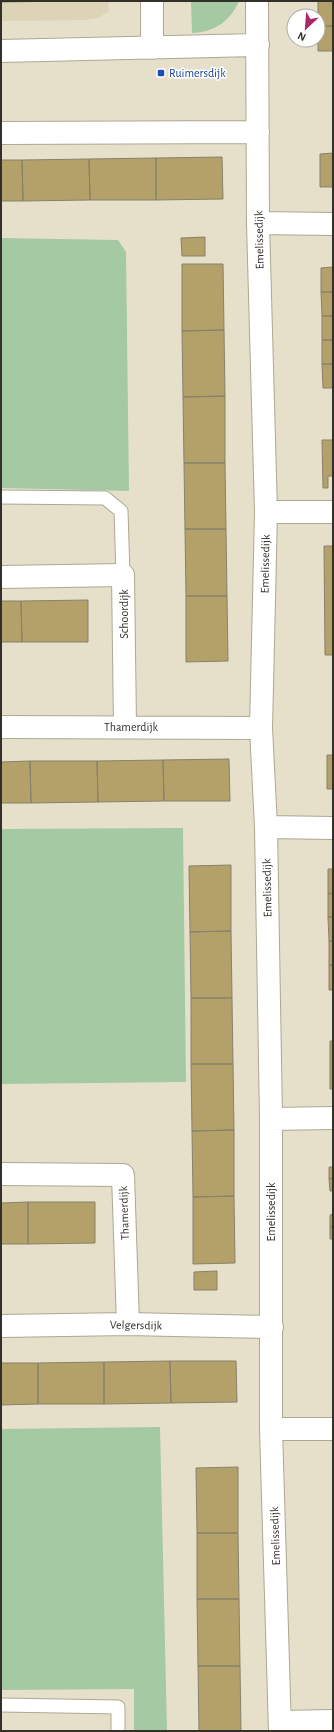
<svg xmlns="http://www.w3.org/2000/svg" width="334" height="1732" font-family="'Alegreya Sans',sans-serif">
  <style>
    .built { fill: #ddd4b8 }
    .green { fill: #a4c9a3 }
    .building { fill: #b3a169; stroke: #87816d }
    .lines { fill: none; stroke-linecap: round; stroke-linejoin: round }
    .service-casing { stroke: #ada793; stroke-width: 15 }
    .minor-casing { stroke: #ada793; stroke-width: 24 }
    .service { stroke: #fff; stroke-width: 13 }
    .minor { stroke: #fff; stroke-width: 22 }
    .transit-dot { fill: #1a4fb4; stroke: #fff; stroke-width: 1.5 }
    .labels { text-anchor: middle; stroke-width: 3; stroke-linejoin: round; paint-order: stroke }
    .transit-label { font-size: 12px; fill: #164399; stroke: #fff; text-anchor: start }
    .street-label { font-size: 12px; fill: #323028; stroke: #fff }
  </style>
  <rect width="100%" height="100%" fill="#e6e0cb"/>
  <path class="built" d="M1,1H108L109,11L98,18L85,20L1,21Z"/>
  <path class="green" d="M191,1H239C230,22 214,32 192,33Z
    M1,238L118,240L126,252L129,491L1,488Z
    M183,828L186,1082L1,1084V829Z
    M160,1427L167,1731H134V1689L1,1690V1429Z"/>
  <path class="building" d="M1,1H69L1,2Z
    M318,1H333V26H318Z
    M318,26H333V51H318Z
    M333,153V187H320V154Z
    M222,157L223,199L156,200V158Z
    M156,158V200H90L89,159Z
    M89,159L90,200L23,201L22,160Z
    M1,160H22L23,201H1Z
    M205,237V256H182L181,238Z
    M182,264H223L224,330L182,331Z
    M333,267V292H321V268Z
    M321,292H333V316H322Z
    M322,316H333V340H322Z
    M224,330L225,396L183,397L182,331Z
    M322,340H333V364H322Z
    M322,364H333V388H323Z
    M225,396V463H184L183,397Z
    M322,440H333V476H328V488H323Z
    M184,463H225L226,529H185Z
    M185,529H226L227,596H186Z
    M324,546H333V655H325Z
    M186,596H227L228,661L186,662Z
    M88,600V642H22L21,601Z
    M1,601H21L22,642H1Z
    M327,755H333V789H327Z
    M229,759L230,801H164L163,760Z
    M163,760L164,801L98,802L97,761Z
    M30,761L31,803H1V762Z
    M30,761H97L98,802L31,803Z
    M231,865V931L190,932L189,866Z
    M328,869H333V893L328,894Z
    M333,893V917H328V894Z
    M328,917H333V941H329Z
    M231,931L232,998H191L190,932Z
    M329,941H333V965H329Z
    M329,965H333V990H329Z
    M191,998H232L233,1064H191Z
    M330,1041H333V1089H330Z
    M191,1064H233L234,1130L192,1131Z
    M234,1130V1196L193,1197L192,1131Z
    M329,1167H333V1178L329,1179Z
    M333,1178V1191H330L329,1179Z
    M234,1196L235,1263L193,1264V1197Z
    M28,1202V1244H1V1203Z
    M28,1202H95V1243L28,1244Z
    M333,1214V1227H330V1215Z
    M330,1227H333V1239H330Z
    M217,1271V1290H194V1272Z
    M170,1361L171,1403L104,1404V1362Z
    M170,1361H236L237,1402L171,1403Z
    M104,1362V1404H38V1363Z
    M1,1363H38V1404L1,1405Z
    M238,1467V1533H197L196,1468Z
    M197,1533H238L239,1599H197Z
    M197,1599H239L240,1666H198Z
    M198,1666H240L241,1731H199Z"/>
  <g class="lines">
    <g class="service-casing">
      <path id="service" d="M1,497L105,498L121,511L123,575
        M1,1705L118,1707V1731"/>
    </g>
    <g class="minor-casing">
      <path id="minor" d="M152,1V48
        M257,1L258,223L266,512L261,728L266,827L271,1119V1429L280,1731
        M1,51L258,45
        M1,133L258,132
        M258,223L333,224
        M266,512H333
        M1,577L123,575L125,727
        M1,727L261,728
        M266,827L333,828
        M271,1119L333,1118
        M1,1174L123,1175L128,1324
        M1,1326L128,1324L272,1327
        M271,1429H333
        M280,1722L333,1721"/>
    </g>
    <use href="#service" class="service"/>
    <use href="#minor" class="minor"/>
  </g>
  <rect class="transit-dot" x="157" y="69" width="8" height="8" rx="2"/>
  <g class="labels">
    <g class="transit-label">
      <text x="169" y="77">Ruimersdijk</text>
    </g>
    <g class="street-label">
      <text transform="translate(259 240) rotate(-91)" y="4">Emelissedijk</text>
      <text transform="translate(265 564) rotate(-89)" y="4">Emelissedijk</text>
      <text transform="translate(124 614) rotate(-90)" y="4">Schoordijk</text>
      <text x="131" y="731">Thamerdijk</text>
      <text transform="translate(267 888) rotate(-91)" y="4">Emelissedijk</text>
      <text transform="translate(271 1212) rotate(-90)" y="4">Emelissedijk</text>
      <text transform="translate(124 1213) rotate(-92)" y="4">Thamerdijk</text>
      <text transform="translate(136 1325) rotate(1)" y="4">Velgersdijk</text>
      <text transform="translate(275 1536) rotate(-92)" y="4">Emelissedijk</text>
    </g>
  </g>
  <rect width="334" height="1732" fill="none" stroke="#323028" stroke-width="4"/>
  <g transform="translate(306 28) rotate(206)"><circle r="19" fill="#ffffff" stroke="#adaca9"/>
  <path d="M0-3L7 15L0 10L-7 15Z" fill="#ac266d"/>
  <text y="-6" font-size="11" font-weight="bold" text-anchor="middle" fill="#323028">N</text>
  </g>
</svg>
